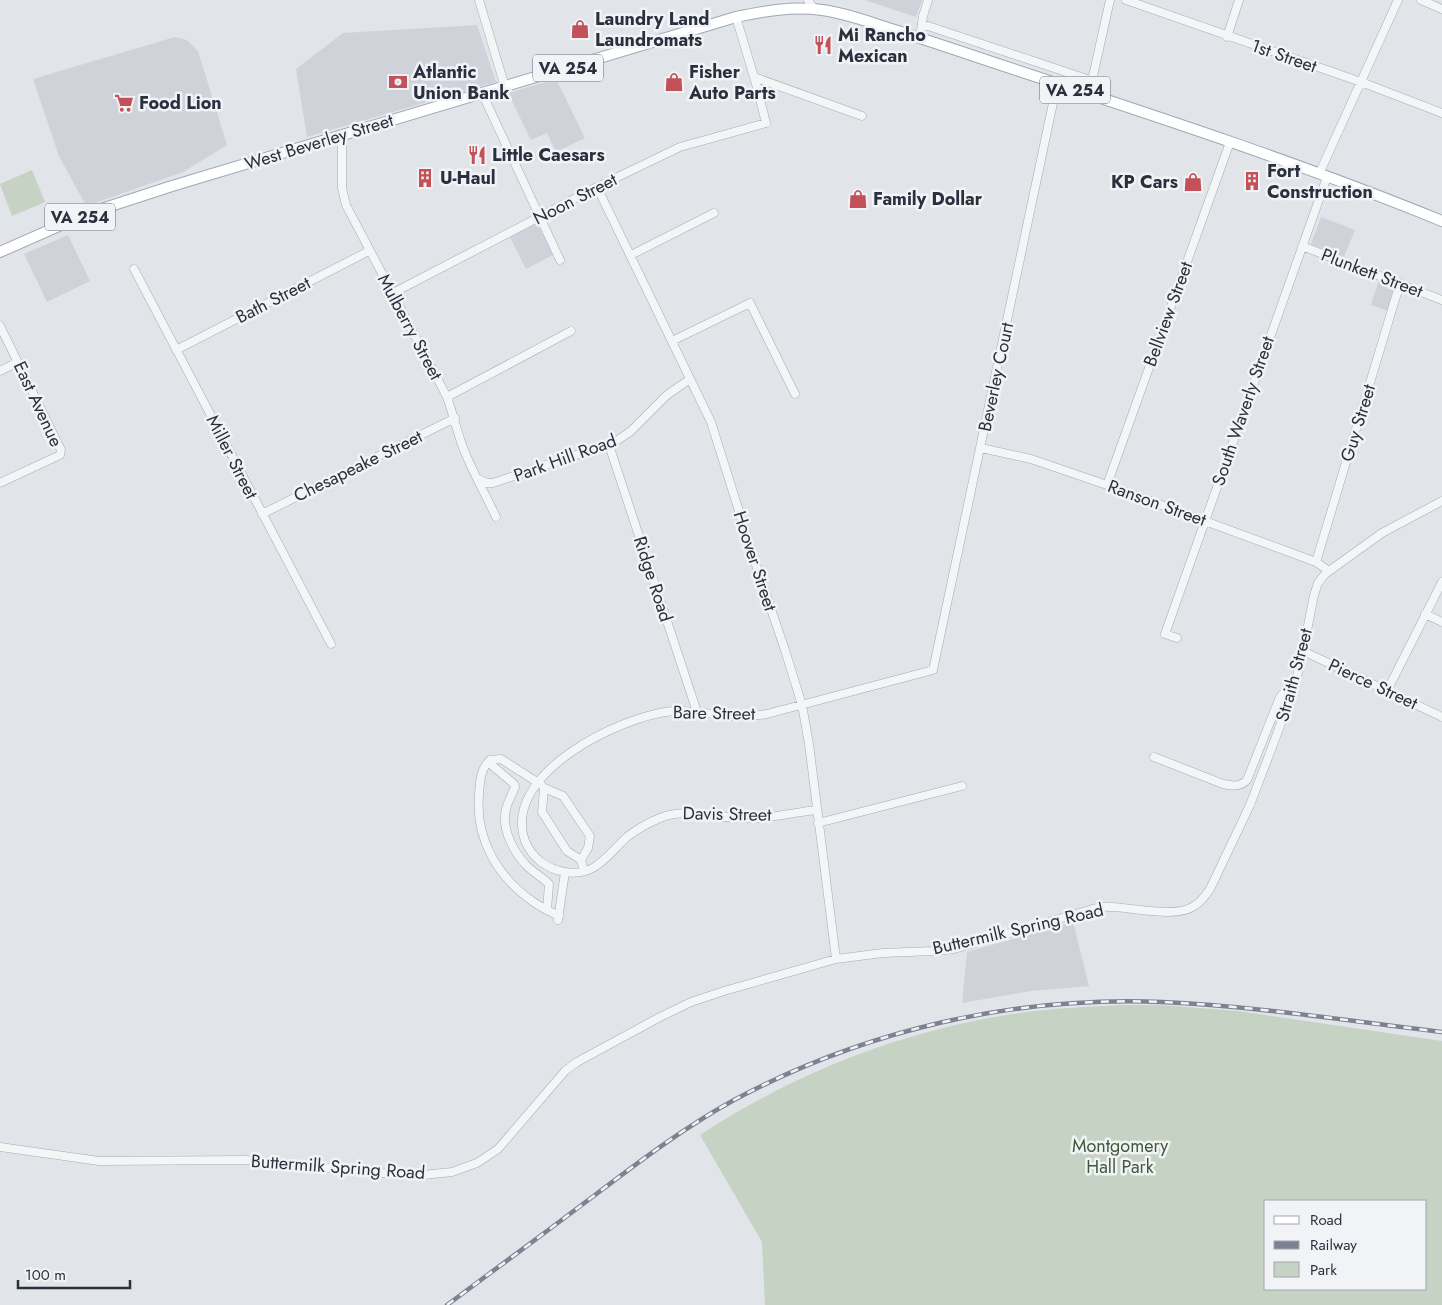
<svg xmlns="http://www.w3.org/2000/svg" width="1442" height="1305" font-family="Jost,sans-serif">
  <style>
    .built { fill: #d0d2da }
    .green { fill: #c6d2c3; fill-rule: evenodd }
    .lines { fill: none; stroke-linecap: round; stroke-linejoin: round }
    .minor-casing { stroke: #a7aab3; stroke-width: 9 }
    .major-casing { stroke: #a2a7b3; stroke-width: 12 }
    .minor { stroke: #f4f5f7; stroke-width: 8 }
    .major { stroke: #fff; stroke-width: 10 }
    .rail-casing { stroke: #7c8291; stroke-width: 4.5 }
    .rail { stroke: #f1f3f6; stroke-width: 2.5; stroke-dasharray: 8; stroke-linecap: butt }
    .labels { text-anchor: middle; stroke-width: 5; stroke-linejoin: round; paint-order: stroke }
    .shield { fill: #f1f3f6; stroke: #666a76; stroke-width: 1 }
    .shield-label { font-size: 16px; font-weight: bold; fill: #2b303f }
    .poi-label { font-size: 18px; font-weight: bold; fill: #2b303f; stroke: #f1f3f6; text-anchor: start }
    .street-label { font-size: 18px; fill: #2b303f; stroke: #f1f3f6 }
    .park-label { font-size: 18px; fill: #3d5a39; stroke: #f1f3f6 }
  </style>
  <rect width="100%" height="100%" fill="#e1e4e9"/>
  <path class="built" d="M865,0H922L916,17Z
    M477,25L496,82L307,137L296,69L343,33Z
    M175,37L187,40L198,51L227,145L183,172L86,206L59,156L33,79Z
    M556,79L585,138L556,152L547,133L531,140L508,93Z
    M1321,217L1355,230L1344,257L1311,244Z
    M537,223L553,255L526,269L510,237Z
    M68,235L90,281L47,302L24,254Z
    M1379,280L1395,286L1388,311L1371,305Z
    M1073,922L1089,986L1031,991L962,1003L967,952Z"/>
  <path class="green" d="M32,170L45,202L12,216L0,184Z
    M1121,1005H1160L1238,1011L1442,1041V1305H765L762,1242L700,1135C796,1072 906,1029 1020,1013C1053,1008 1087,1007 1121,1005ZM1266,1201H1426V1289H1266Z"/>
  <g class="lines">
    <g class="minor-casing">
      <path id="minor" d="M479,0L505,87
        M808,0L814,9
        M1126,0L1361,82L1442,113
        M1421,0L1442,9
        M922,24L1093,81
        M1227,37L1239,0
        M920,38L923,16L928,0
        M754,77L862,116
        M482,93L560,260
        M1089,94L1110,0
        M342,135V188L346,205L447,397C452,411 456,427 461,442C470,468 484,491 496,517
        M1319,174L1398,0
        M597,187L711,422L755,562L785,650L802,705L809,744L836,959
        M1302,246L1442,300
        M631,255L714,213
        M134,269L331,644
        M393,293L597,187L680,147L766,123L757,87L736,17
        M0,326L61,450L60,455L0,483
        M672,341L750,303L795,394
        M176,350L369,251
        M0,371L18,362
        M447,397L571,331
        M609,445L697,712
        M981,448L1031,459L1107,485L1316,562L1329,571
        M478,479L487,483H493L615,442L631,431L667,395L690,379
        M1107,485L1230,142
        M262,514L455,418
        M1316,562L1400,283
        M1425,614L1442,622
        M1177,638L1165,634L1327,177
        M1303,651L1442,717
        M1387,691L1442,582
        M1154,757L1223,784C1233,786 1240,787 1247,780L1280,697L1289,687L1295,685
        M488,762L514,784L515,787C512,794 508,802 506,809C501,829 514,853 527,866C534,873 542,877 549,884L547,910
        M538,781L544,788L563,796L590,836L588,848L581,860L584,871
        M537,782L501,759L490,760C480,770 480,781 479,795C475,840 499,879 535,903C542,908 551,912 559,916
        M544,788L542,812L567,851L581,860
        M817,810C797,812 777,817 757,818C743,818 729,818 715,816C695,814 679,810 660,818C648,823 637,829 627,837C607,855 596,877 565,872C547,869 532,858 525,841C501,774 620,716 673,711C692,710 710,714 729,716C742,717 754,716 767,714L933,670L1057,84
        M818,823L962,786
        M558,920L565,872
        M0,1147L99,1161L245,1160L382,1173L423,1175L452,1172L477,1163L498,1149L565,1071L577,1062L660,1017L691,1002L724,991L836,959L883,953L934,951L954,949L1100,907C1126,905 1174,920 1194,906C1201,902 1206,895 1210,889L1250,805L1271,750L1295,685L1303,651L1314,595L1318,583L1325,574L1382,533L1442,501"/>
    </g>
    <g class="major-casing">
      <path id="major" d="M0,252L86,214L172,186L736,17C764,11 793,6 822,10C845,13 867,21 888,28C928,40 967,54 1007,67C1153,115 1300,163 1442,221"/>
    </g>
    <use href="#minor" class="minor"/>
    <use href="#major" class="major"/>
    <g class="rail-casing">
      <path id="rail" d="M447,1305C497,1268 546,1232 595,1195C640,1161 685,1127 734,1100C865,1030 1013,996 1162,1002C1255,1006 1349,1021 1442,1032"/>
    </g>
    <use href="#rail" class="rail"/>
  </g>
  <defs>
    <g id="shop-bare" transform="scale(1.5)"><path d="M-5-2.5h2.3a2.7 3.5 0 0 1 5.4 0H5L5.5 6h-11ZM-1.5-2.5h3a1.5 2.3 0 0 0-3 0Z" fill="#c35158" stroke="#f1f3f6" stroke-width="2.5" paint-order="stroke"/></g>
    <g id="restaurant-bare" transform="scale(1.5)"><path d="M-5-6h1v4h1v-4h1v4h1v-4h1v5L-1.5 .5V6h-2V.5L-5-1ZM5-6V6H3V1.5H1.5Q1.5-4 5-6Z" fill="#c35158" stroke="#f1f3f6" stroke-width="2.5" paint-order="stroke"/></g>
    <g id="bank-bare" transform="scale(1.5)"><path d="M-6-4H6V4H-6ZM0-2.3a2.3 2.3 0 1 0 0 4.6a2.3 2.3 0 1 0 0-4.6Z" fill="#c35158" stroke="#f1f3f6" stroke-width="2.5" paint-order="stroke"/></g>
    <g id="supermarket-bare" transform="scale(1.5)"><path d="M-6-5.5h2.5l.6 2H6L4.5 2H-2.5L-4.4-4H-6ZM-1.5 3.2a1.3 1.3 0 1 0 .1 0ZM3 3.2a1.3 1.3 0 1 0 .1 0Z" fill="#c35158" stroke="#f1f3f6" stroke-width="2.5" paint-order="stroke"/></g>
    <g id="building-bare" transform="scale(1.5)"><path d="M-4-6H4V6H1V3H-1V6H-4ZM-2.5-4.3h1.7v1.8h-1.7ZM.8-4.3h1.7v1.8H.8ZM-2.5-1h1.7V.8h-1.7ZM.8-1h1.7V.8H.8Z" fill="#c35158" stroke="#f1f3f6" stroke-width="2.5" paint-order="stroke"/></g>
  </defs>
  <g fill-rule="evenodd">
    <use href="#shop-bare" x="580" y="29"/>
    <use href="#restaurant-bare" x="823" y="45"/>
    <use href="#bank-bare" x="398" y="82"/>
    <use href="#shop-bare" x="674" y="82"/>
    <use href="#supermarket-bare" x="124" y="103"/>
    <use href="#restaurant-bare" x="477" y="155"/>
    <use href="#building-bare" x="425" y="178"/>
    <use href="#building-bare" x="1252" y="181"/>
    <use href="#shop-bare" x="1193" y="182"/>
    <use href="#shop-bare" x="858" y="199"/>
  </g>
  <g class="labels">
    <g class="shield">
      <rect x="533" y="54.5" width="70" height="27" rx="4"/>
      <rect x="1040" y="76.5" width="70" height="27" rx="4"/>
      <rect x="45" y="203.5" width="70" height="27" rx="4"/>
    </g>
    <g class="shield-label">
      <text x="568" y="74">VA 254</text>
      <text x="1075" y="96">VA 254</text>
      <text x="80" y="223">VA 254</text>
    </g>
    <g class="poi-label">
      <text x="595" y="25">Laundry Land<tspan x="595" dy="21">Laundromats</tspan></text>
      <text x="838" y="41">Mi Rancho<tspan x="838" dy="21">Mexican</tspan></text>
      <text x="413" y="78">Atlantic<tspan x="413" dy="21">Union Bank</tspan></text>
      <text x="689" y="78">Fisher<tspan x="689" dy="21">Auto Parts</tspan></text>
      <text x="139" y="109">Food Lion</text>
      <text x="492" y="161">Little Caesars</text>
      <text x="1267" y="177">Fort<tspan x="1267" dy="21">Construction</tspan></text>
      <text x="440" y="184">U-Haul</text>
      <text x="1178" y="188" text-anchor="end">KP Cars</text>
      <text x="873" y="205">Family Dollar</text>
    </g>
    <g class="street-label">
      <text transform="translate(1284 56) rotate(19)" y="6">1st Street</text>
      <text transform="translate(319 142) rotate(-17)" y="6">West Beverley Street</text>
      <text transform="translate(575 199) rotate(-27)" y="6">Noon Street</text>
      <text transform="translate(1372 273) rotate(21)" y="6">Plunkett Street</text>
      <text transform="translate(273 300) rotate(-27)" y="6">Bath Street</text>
      <text transform="translate(1168 314) rotate(-70)" y="6">Bellview Street</text>
      <text transform="translate(410 327) rotate(62)" y="6">Mulberry Street</text>
      <text transform="translate(996 377) rotate(-78)" y="6">Beverley Court</text>
      <text transform="translate(38 404) rotate(65)" y="6">East Avenue</text>
      <text transform="translate(1243 411) rotate(-71)" y="6">South Waverly Street</text>
      <text transform="translate(1358 423) rotate(-73)" y="6">Guy Street</text>
      <text transform="translate(232 457) rotate(63)" y="6">Miller Street</text>
      <text transform="translate(565 458) rotate(-20)" y="6">Park Hill Road</text>
      <text transform="translate(358 466) rotate(-26)" y="6">Chesapeake Street</text>
      <text transform="translate(1157 503) rotate(20)" y="6">Ranson Street</text>
      <text transform="translate(755 561) rotate(72)" y="6">Hoover Street</text>
      <text transform="translate(653 579) rotate(72)" y="6">Ridge Road</text>
      <text transform="translate(1294 675) rotate(-75)" y="6">Straith Street</text>
      <text transform="translate(1373 684) rotate(25)" y="6">Pierce Street</text>
      <text transform="translate(714 713) rotate(1)" y="6">Bare Street</text>
      <text transform="translate(727 814) rotate(1)" y="6">Davis Street</text>
      <text transform="translate(1018 929) rotate(-13)" y="6">Buttermilk Spring Road</text>
      <text transform="translate(338 1167) rotate(4)" y="6">Buttermilk Spring Road</text>
    </g>
    <g class="park-label">
      <text x="1120" y="1152">Montgomery<tspan x="1120" dy="21">Hall Park</tspan></text>
    </g>
  </g>
  <rect x="1264" y="1200" width="162" height="90" fill="#f1f3f6" stroke="#a2a5ad"/>
  <rect x="1274" y="1216" width="25" height="8" fill="#ffffff" stroke="#a2a5ad"/>
  <text x="1310" y="1225" font-size="15" fill="#2b303f">Road</text>
  <rect x="1274" y="1241" width="25" height="8" fill="#7c8291" stroke="#a2a5ad"/>
  <text x="1310" y="1250" font-size="15" fill="#2b303f">Railway</text>
  <rect x="1274" y="1262" width="25" height="15" fill="#c6d2c3" stroke="#a2a5ad"/>
  <text x="1310" y="1275" font-size="15" fill="#2b303f">Park</text>
  <path d="M18 1280v8h112v-8" fill="none" stroke="#2b303f" stroke-width="2.5"/>
  <text x="25" y="1280" font-size="15" fill="#2b303f" stroke="#f1f3f6" stroke-width="4" paint-order="stroke">100 m</text>
</svg>
